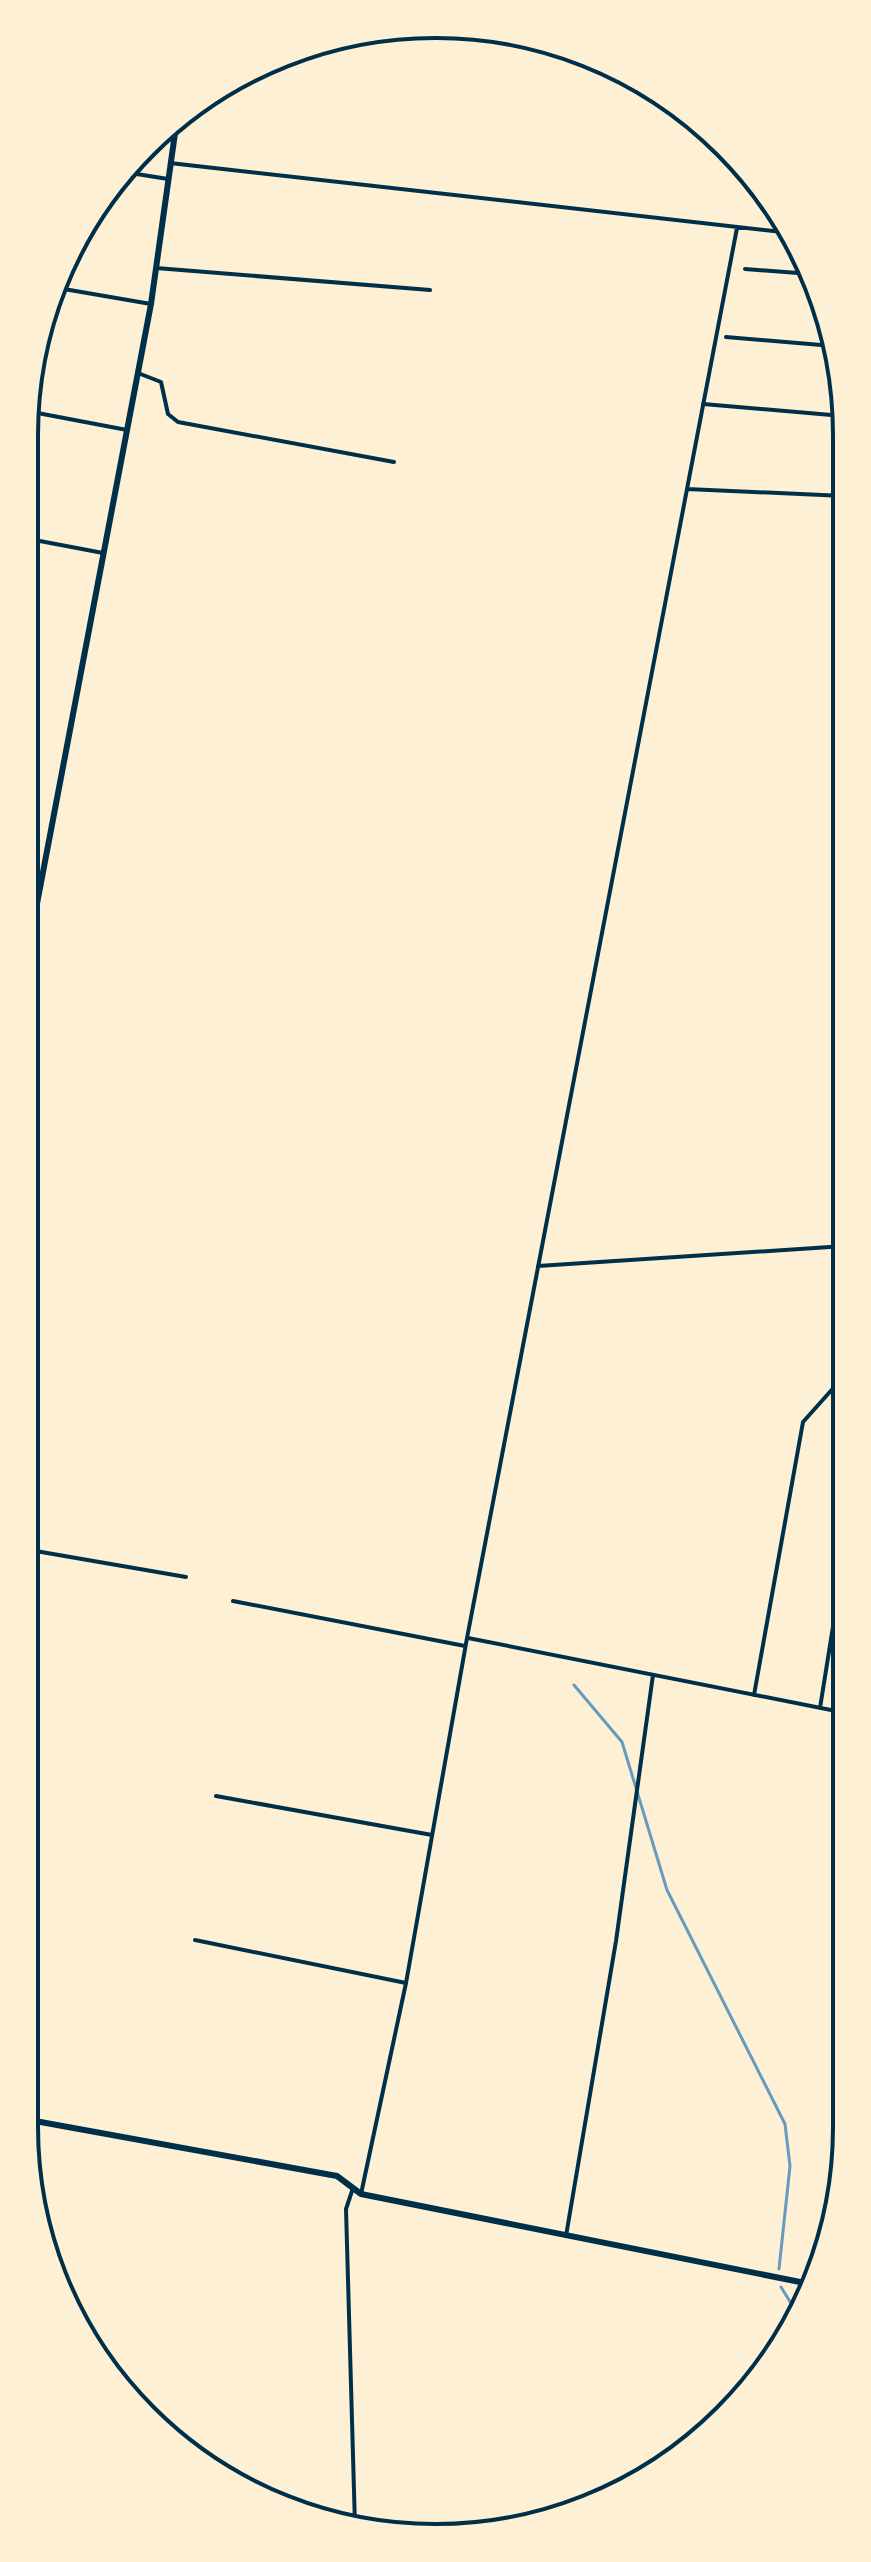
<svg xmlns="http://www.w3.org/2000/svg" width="871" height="2562" font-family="Arial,sans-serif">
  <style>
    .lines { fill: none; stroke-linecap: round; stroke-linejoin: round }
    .stream { stroke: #669bbc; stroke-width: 3 }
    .minor { stroke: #003049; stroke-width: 4 }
    .tertiary { stroke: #003049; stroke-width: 6 }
    .rim { fill: none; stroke: #003049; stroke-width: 4 }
  </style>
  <rect width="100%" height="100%" fill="#fdf0d5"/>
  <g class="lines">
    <path class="stream" d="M574,1685L622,1742L667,1890L785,2124L790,2166L779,2269
      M781,2287L797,2313"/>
    <path class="minor" d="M170,163L791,233
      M124,172L168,179
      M156,268L430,290
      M745,269L811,274
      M58,288L151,304
      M726,337L833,346
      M138,373L161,382L168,414L178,422L394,462
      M703,404L843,416
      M27,411L127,430
      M687,489L844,496
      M24,538L103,553
      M538,1266L845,1246
      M24,1549L186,1577
      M233,1601L465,1646
      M468,1638L846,1713
      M754,1695L803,1422L845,1375
      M820,1708L846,1545
      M216,1796L432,1835
      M195,1940L406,1983
      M353,2188L346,2209L355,2526
      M361,2194L406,1983L467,1638L737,228
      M566,2236L616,1941L653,1675"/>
    <path class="tertiary" d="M24,972L151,304L176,126
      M24,2119L337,2176L361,2194L810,2284"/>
  </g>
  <path d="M0 0H871V2562H0ZM435 38H436A397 397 0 0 1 833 435V2127A397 397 0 0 1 436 2524H435A397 397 0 0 1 38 2127V435A397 397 0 0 1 435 38Z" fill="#fdf0d5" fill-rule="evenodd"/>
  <path class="rim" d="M435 38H436A397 397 0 0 1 833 435V2127A397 397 0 0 1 436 2524H435A397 397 0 0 1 38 2127V435A397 397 0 0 1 435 38Z"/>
</svg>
